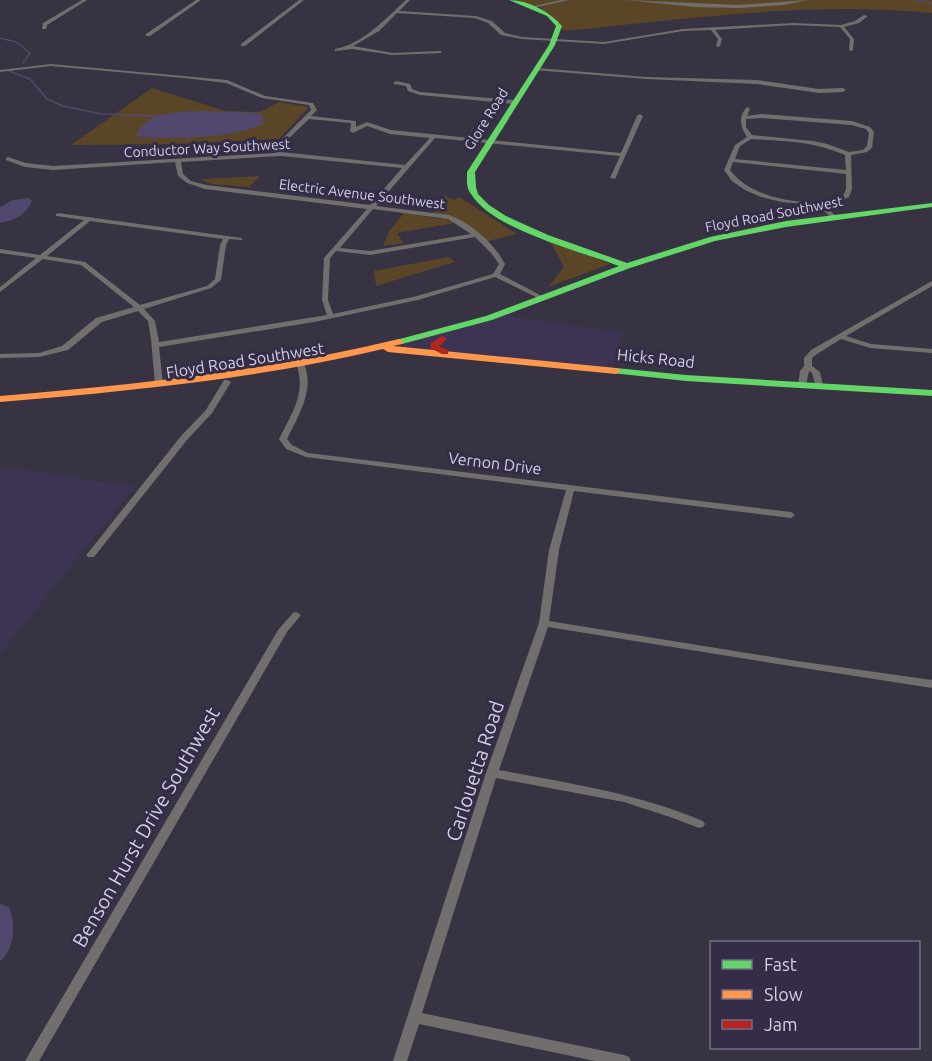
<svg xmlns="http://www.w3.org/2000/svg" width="932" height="1061" font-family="Ubuntu,sans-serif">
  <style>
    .built { fill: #3d3453 }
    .green { fill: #5a4627 }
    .water { fill: #52486d }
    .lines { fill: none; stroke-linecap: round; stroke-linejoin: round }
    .stream { stroke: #52486d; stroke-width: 1.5 }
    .street { fill: #726e6d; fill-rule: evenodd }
    .fast { fill: #63d668; fill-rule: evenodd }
    .slow { fill: #ff974d; fill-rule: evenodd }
    .jam { fill: #b3261e; fill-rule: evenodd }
    .labels { text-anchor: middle; stroke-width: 6; stroke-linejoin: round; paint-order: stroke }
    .far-street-label { font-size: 14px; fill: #d4d0e2; stroke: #352d48 }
    .street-label { font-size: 16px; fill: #d4d0e2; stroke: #352d48 }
    .near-street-label { font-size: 20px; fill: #d4d0e2; stroke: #352d48 }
  </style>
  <rect width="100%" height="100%" fill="#383342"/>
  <path class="built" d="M501,315L623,333L610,373L395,347Z
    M0,466L135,487L0,654Z"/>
  <path class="green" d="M517,0H932V13C810,1 686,19 564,31L541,8Z
    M152,88L226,111L260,112L279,102L309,107L279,139L175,144L71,145Z
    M260,176L249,187L211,184L200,179Z
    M445,196L455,200L459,197L517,234L484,242L445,215L432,214Z
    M404,213L440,219L444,218L455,223L397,233L403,243L383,246L390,230Z
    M550,241L610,264L548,287L564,267Z
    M449,257L455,262L376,286L374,271Z"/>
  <path class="water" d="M200,111L258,113L262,115L263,123C243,138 161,141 136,136C145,111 178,112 200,111Z
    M29,198L32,201C27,214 14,221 0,223V207L13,200Z
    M0,904L9,907C16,923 15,949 0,961Z"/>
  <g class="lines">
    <path class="stream" d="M914,0L932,3
      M0,38L16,42L30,53L23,63
      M9,71L30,79L47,99L63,106L101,114L158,116"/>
    <path class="street" d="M82,0H87L47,25L46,29H42L43,23Z
      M196,0H201L150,36H146V34Z
      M299,0H304L245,46H241V44Z
      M406,0H410L399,11L476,16L492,21L505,33L522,37L604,42L683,29L793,23L841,25L855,21L864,15L868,16L859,23L844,27L854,39L853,50L851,51L849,50L850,39L840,27L793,25L715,30L722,39L720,46L718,47L716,46L718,39L711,30L683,31L604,44L522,39L501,35L488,23L475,18L397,13L379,31L353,46L393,53L439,51H441V53L393,55L352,49L335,51V49C363,44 385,19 406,0Z
      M561,0H569L532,8L530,7Z
      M626,0L739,5L808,0L784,5L739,8L695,7Z
      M51,64L227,80L265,96L313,103L317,110L311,116L356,121V127L367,122L391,130L621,153L637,116L640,114L643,116L615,179L610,178L620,156L435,138L376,206L449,215C471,223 494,243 505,264L500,274L544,297V299H540L495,277L418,300L314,322L159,347L163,384L159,386L155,384L151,339L148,321L138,311L102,322L68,350L39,357L0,358V354L39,353L62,346L96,318L134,307L81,265L43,259L0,292V287L36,258L0,253V249L40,255L84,220L56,216V214L58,213L242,238V240L229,239L226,245L221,280L211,288L144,309L155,321L159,342L327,315L322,300L324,258L367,209L205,189L187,183L178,176L175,162L53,170L25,167L6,160V158L8,157L26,163L53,166L275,153L277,144L311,110L309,105L262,98L226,83L184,78L51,66L0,72V70ZM309,119L351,123L350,131L353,133L367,126L390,134L430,138L405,165L281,152L282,145ZM281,156L402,168L370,205L206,185L191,181L183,174L181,162ZM373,209L448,219L471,234L370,251L340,248ZM90,221L223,239L220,245L215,279L207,286L140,305L85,262L47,256ZM475,237L491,253L499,264L493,274L417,296L333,314L328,300L330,258L336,251L370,255Z
      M537,68L646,77L757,80L819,89L843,88L846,90L843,92L819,93L757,84L646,79L535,70V68Z
      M396,81L410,84L412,89L420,92L514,100L517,102L514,104L420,95L408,91L406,86L394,84L393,83Z
      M747,107L750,109L747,116L761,114L852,121L870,127L874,132L872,148L867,152L851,155L852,189L849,197L837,203L824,205L836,216V218H832L817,205L782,202L761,197L745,190L732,181L724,170L735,145L747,137C740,127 738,116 747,107ZM761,118L851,125L866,129L869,133L867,146L863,150L849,152L827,144L813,141L752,135L746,127V119ZM751,139C783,141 815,141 845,155L846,170L735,159L740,146ZM733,162L846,174V189L843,196C810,209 752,200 730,170Z
      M932,281V286L846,336L871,344L932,349V353L870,348L841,339L817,354L812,358V366L820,372L823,385L822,387H816L812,373L809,371L806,385L802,387H799L798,385L800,371L804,366V358L811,350Z
      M297,361H303C316,389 299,414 287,439L292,445L308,453L791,512L795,515L791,518L574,491L559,550L549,621L797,661L932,680V688L797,667L548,627L499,770C568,783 637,793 703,821L705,824L703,827L699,828L670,817L624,802L496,778L422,1013L624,1055L629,1057L631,1061H595L419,1024L407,1061H393L486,773L539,623L549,550L566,490L306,457L286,449L279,439C292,413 307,393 296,363Z
      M224,380H227L231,382L212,413L187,440L94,557H88L86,555L88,553L181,436L206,410Z
      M296,612L301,615L287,632L39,1061H25L278,630L293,613Z"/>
    <path class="fast" d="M509,0C528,0 550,12 562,26L555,45L475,172L476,187L478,194L489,205L506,216L548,235L627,263L710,237L786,221L932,203V207L786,227L715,241L630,268L492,320L402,344H396V340L486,316L619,266C580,251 493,230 471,194C466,188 467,180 467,172L549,45L556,26L547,16Z
      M616,368L686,375L932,390V396L686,381L612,373V369Z"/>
    <path class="slow" d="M399,339L404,342L402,344L393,346L616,368L621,371L616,374L388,352L383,349C257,379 129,391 0,402V396C134,385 268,371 399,339Z"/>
    <path class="jam" d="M442,336L447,339L439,346L448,350V354H442L430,348L431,343Z"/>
  </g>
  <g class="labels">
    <g class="far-street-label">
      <text transform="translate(486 119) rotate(-58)" y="5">Glore Road</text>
      <text transform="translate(207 148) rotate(-3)" y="5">Conductor Way Southwest</text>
      <text transform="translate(362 194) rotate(7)" y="5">Electric Avenue Southwest</text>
      <text transform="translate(774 214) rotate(-11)" y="5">Floyd Road Southwest</text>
    </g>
    <g class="street-label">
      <text transform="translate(656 358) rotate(6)" y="6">Hicks Road</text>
      <text transform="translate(245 360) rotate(-9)" y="6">Floyd Road Southwest</text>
      <text transform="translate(495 463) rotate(7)" y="6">Vernon Drive</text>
    </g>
    <g class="near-street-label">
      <text transform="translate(475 771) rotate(-72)" y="7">Carlouetta Road</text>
      <text transform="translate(146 827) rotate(-60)" y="7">Benson Hurst Drive Southwest</text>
    </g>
  </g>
  <rect x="710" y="941" width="210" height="108" fill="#352d48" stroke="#756e86" stroke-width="1.5"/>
  <rect x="722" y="960" width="30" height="9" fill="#63d668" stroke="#756e86" stroke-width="1.5"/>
  <text x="764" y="971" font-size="18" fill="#d4d0e2">Fast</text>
  <rect x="722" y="990" width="30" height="9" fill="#ff974d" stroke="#756e86" stroke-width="1.5"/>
  <text x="764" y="1001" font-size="18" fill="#d4d0e2">Slow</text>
  <rect x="722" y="1020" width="30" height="9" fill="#b3261e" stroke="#756e86" stroke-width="1.5"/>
  <text x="764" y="1031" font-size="18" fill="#d4d0e2">Jam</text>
</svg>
